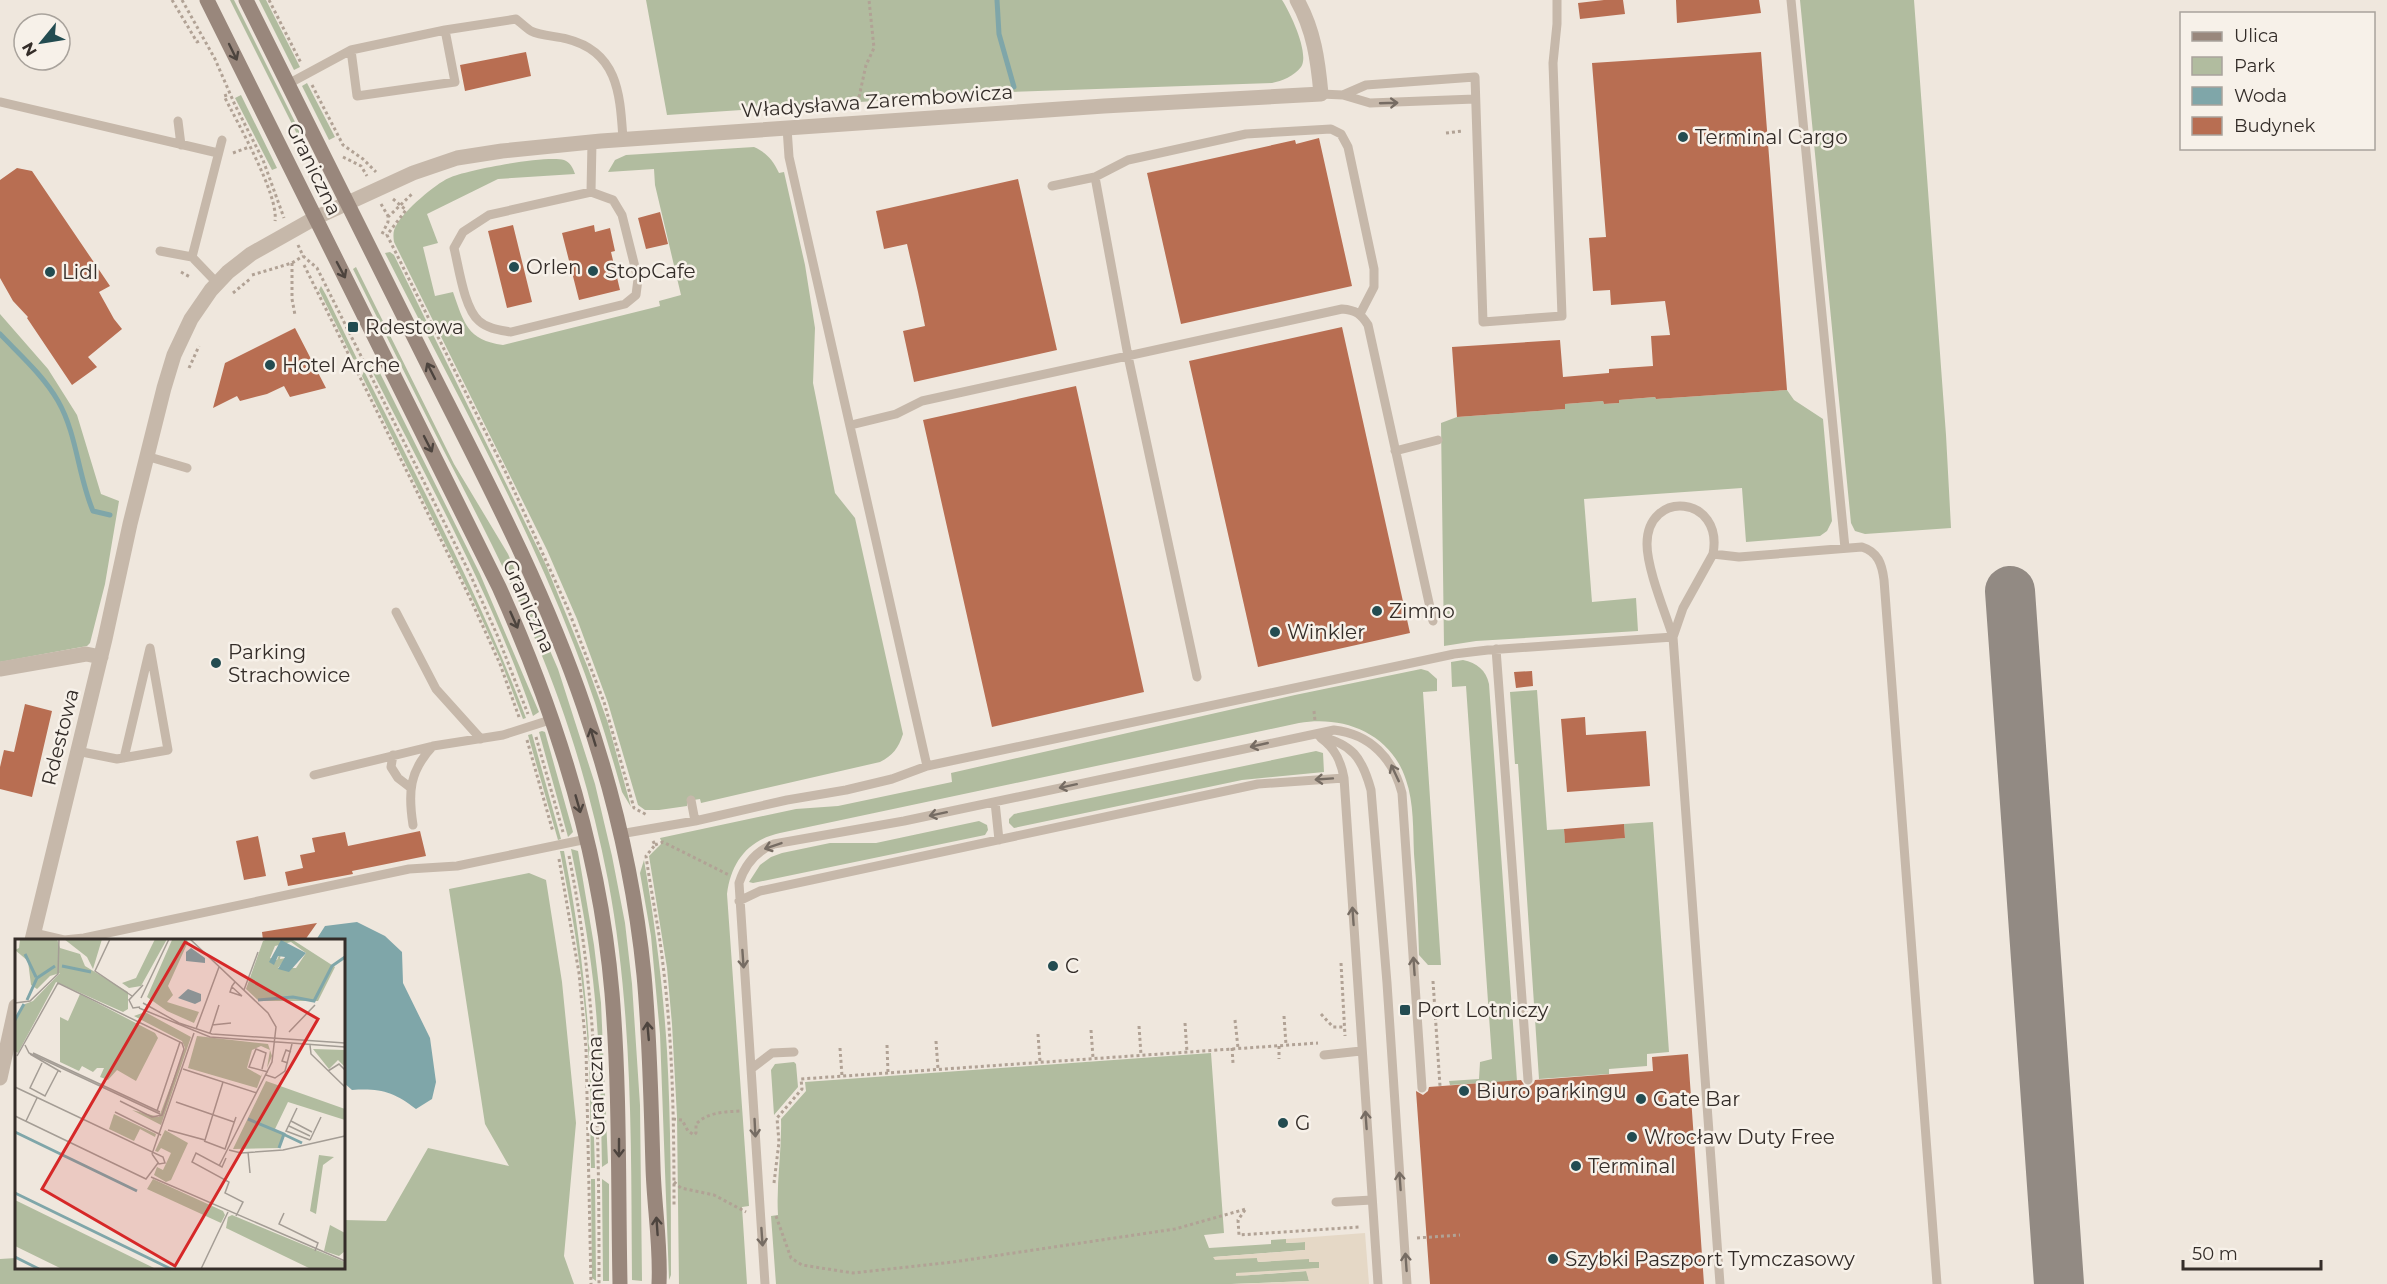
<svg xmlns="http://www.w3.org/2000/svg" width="2387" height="1284" font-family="Montserrat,sans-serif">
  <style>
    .green { fill: #b1bc9f }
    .plaza { fill: #e5d8c6 }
    .water { fill: #7fa6a9 }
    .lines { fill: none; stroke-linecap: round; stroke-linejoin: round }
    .stream { stroke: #7fa6a9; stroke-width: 5 }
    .taxiway { stroke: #928a83; stroke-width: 50 }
    .building { fill: #b86e52 }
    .path { stroke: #b1a295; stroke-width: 3; stroke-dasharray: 3 3; stroke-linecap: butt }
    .lane { stroke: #c6b8aa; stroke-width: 9 }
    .street { stroke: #c6b8aa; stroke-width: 15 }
    .secondary { stroke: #99877c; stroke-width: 15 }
    .oneway { stroke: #4d443e }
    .oneway2 { stroke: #766c63 }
    .poi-dot { fill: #234c51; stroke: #f7f1e9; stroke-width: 2 }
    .labels { text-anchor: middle; stroke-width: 5; stroke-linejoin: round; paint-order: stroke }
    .street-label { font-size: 20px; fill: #342d29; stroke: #f7f1e9 }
    .poi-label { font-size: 20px; fill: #342d29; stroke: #f7f1e9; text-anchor: start }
    .inset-river { fill: none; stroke: #7fa6a9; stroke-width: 3 }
    .inset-road { fill: none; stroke: #a49d95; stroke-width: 1.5 }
    .view { fill: #d62828; fill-opacity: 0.15; stroke: #d62828; stroke-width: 3 }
    .inset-edge { fill: none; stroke: #342d29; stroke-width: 3 }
  </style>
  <rect width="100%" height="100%" fill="#efe7dd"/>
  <path class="green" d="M230,0H234L309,150L306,152Z
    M259,0H266L300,67L294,70Z
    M646,0H1282C1290,12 1310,54 1301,67C1294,76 1282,81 1272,83L1009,92L667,115Z
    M1800,0H1914L1946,435L1951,528L1865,534L1855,531L1851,523Z
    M307,83L335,137L329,140L302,86Z
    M241,95L277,168L272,170L235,98Z
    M754,147C767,153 773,160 779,173L784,172L805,265L815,328L813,383L835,493L855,518L903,734C898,749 893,755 880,762L701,803L700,799L687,801V806L659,810H645L638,805L608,703L577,619L547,550L394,242C393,235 393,230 397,224C404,211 435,184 449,178C466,170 546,155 564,160C570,162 573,168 575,174L498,179L427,214L438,243L423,247L435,296L453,292C464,323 467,340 503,345L660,306L659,301L681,295L655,185L654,169L608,172L615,160L626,155Z
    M390,252L394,255L546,565L588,668L608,723L631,807L622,792C608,742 593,693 574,645C522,510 450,382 385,253Z
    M356,267L454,464L508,554L558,669L595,784L612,856L625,923L632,984L640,1105L642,1281L632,1280C631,1147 633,1012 608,880C592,798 568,716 535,639C508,574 476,513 444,451C413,390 383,329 353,269Z
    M321,286L326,295L358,361L353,359L319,290Z
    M0,314L48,369L77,415L101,494L119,501L105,584L90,643L87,646L0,662Z
    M376,365L480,574L536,705L539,712L533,716C492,595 428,481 370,367Z
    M364,371C421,486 481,598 526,718L523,719L500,659L475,604L362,376Z
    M1787,390L1794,400L1823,419L1832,521L1827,531L1820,536L1746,542L1742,488L1584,499L1592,602L1636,598L1638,631L1476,641L1444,646L1441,423L1457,417L1565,409V404L1603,401L1604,404L1619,403V400L1655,397L1656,399Z
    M1463,660C1477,663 1486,670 1489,684L1517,1081L1450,1085L1449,1081L1479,1079L1480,1062L1492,1059L1466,686L1452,687L1451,662Z
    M1421,669L1428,671L1437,679V691L1423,692L1441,965H1428L1419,955C1418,921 1417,888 1414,854C1413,830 1414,803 1406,780C1391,733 1343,715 1299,723L780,833C748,840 731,862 727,894L749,1206L742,1207L747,1284H679L677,1117L672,1024L667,968L649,856L662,843L660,838L796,809L838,806L952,782L951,773L1295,695Z
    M1537,690L1547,830L1564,829L1565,842L1625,838L1624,824L1653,822L1669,1052L1647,1054V1066L1609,1069V1074L1539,1079L1518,764H1515L1510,692Z
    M542,731L545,732L573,832L568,837L539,732Z
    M532,734L561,839L558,840L528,735Z
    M1316,751L1323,753L1324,772L1242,780L1014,828L1009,823V819L1014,814Z
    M979,821L987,825L988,830L985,835L753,883L749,882L760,865L771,857L782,853L830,843H876Z
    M571,849L578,851L594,945L601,1003L608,1163L602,1167C601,1105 600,1042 593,980C588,936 580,893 571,849Z
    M560,851H564L566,862C586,963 592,1064 595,1168H591C590,1128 591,1087 588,1048C584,981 573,916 560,851Z
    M644,860C655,923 663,986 667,1051C671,1125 671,1200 671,1275L669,1280L660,1034L651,936L640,873Z
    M529,873L546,880L562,982L576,1123L564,1256L574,1284H0V1259L16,1258V1268H344V1220L386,1221L428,1148L509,1166L485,1124L449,889Z
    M1211,1053L1224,1233L1204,1235L1209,1248L1271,1244V1240L1286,1239V1243L1305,1242V1250L1214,1257L1257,1258L1258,1262L1309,1258L1319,1261L1320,1268L1237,1276L1307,1271L1309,1281L1231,1284H776L771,1216L778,1215C776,1183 782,1151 781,1119L806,1091L805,1082Z
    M794,1062L796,1064L798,1087L774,1115L771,1070L775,1064Z
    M591,1179H595L596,1281L592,1278Z
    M602,1179L609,1184V1281H603Z"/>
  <path class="plaza" d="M1365,1233L1369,1284H1232L1309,1281L1306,1271L1236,1276V1273L1319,1268V1262H1309V1259L1258,1262L1257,1258L1215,1260L1213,1257L1305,1250V1242L1286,1243V1239Z"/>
  <path class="water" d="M357,922L385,936L402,952L403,983L430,1038L436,1082L432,1099L416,1109C394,1092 380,1088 352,1090L344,1083V940H316L325,926Z"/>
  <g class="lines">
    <path class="stream" d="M997,0L999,34L1014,87
      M0,334C20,355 43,375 58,401C77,434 78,476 93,511L110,515"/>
    <path class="taxiway" d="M2010,591L2059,1284"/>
  </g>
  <path class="building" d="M1604,0H1623L1625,14L1580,19L1578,3Z
    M1676,0H1759L1761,13L1677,23Z
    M526,52L531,76L465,91L460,65Z
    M1761,52L1787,390L1656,399L1655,397L1619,400V403L1604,404L1603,401L1565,404V409L1457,417L1452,347L1560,340L1563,377L1609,373V369L1653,366L1651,336L1670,335L1665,301L1611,305L1610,290L1593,291L1589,238L1606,237L1592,63Z
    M1319,138L1352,286L1181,324L1147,173L1295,140L1296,144Z
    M17,168L32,171L110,286L99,292L114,319L122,329L88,357L97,367L72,385L27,318L28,317L13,301L0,278V180Z
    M1018,179L1057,350L914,382L903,331L925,326L918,292L907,244L884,249L876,211Z
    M660,212L668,244L646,249L638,218Z
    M513,225L532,302L507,308L488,231Z
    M594,225L595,232L610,228L615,251L611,252L620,290L579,300L562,233Z
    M1342,327L1410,633L1258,667L1189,361Z
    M295,328L326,388L290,397L284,386L267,394L240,401L237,396L213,408L225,363Z
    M1076,386L1144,692L992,727L923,420Z
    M1532,671L1533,686L1516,688L1514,672Z
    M25,704L52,711L32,797L0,789V767L4,750L14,752Z
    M1585,717L1586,735L1646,731L1650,786L1567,792L1561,719Z
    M1624,824L1625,838L1565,843L1564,829Z
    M420,831L426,856L352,871L353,874L288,886L285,872L303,868L300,855L315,852L312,838L345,832L348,846Z
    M258,836L266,876L244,880L236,841Z
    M317,923L305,940H263L262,932Z
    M1688,1054L1704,1284H1430L1416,1091L1423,1095L1428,1091L1429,1087L1521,1080L1525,1086L1529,1087L1534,1083L1535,1080L1653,1071L1652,1057Z"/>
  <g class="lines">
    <path class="path" d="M172,0L197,42L199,41
      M182,0L215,59L235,105L263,160L284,218
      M269,0L301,63
      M312,85L343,145L363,159L376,172
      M227,95L224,96C237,122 279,195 275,221
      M852,107L859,97L866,65L874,48L869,0
      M1446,133L1463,131
      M233,153L249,147
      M343,157L361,166L367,176
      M393,199L406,210L387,235L507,475L568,609L604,702L634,808L647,815
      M381,204L388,216
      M382,234L388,222V217L413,193
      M298,245L303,256L317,268L470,574L498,637L528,714
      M292,263V299L295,315
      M304,265L470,598L500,664L519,717
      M181,272L190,277
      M252,275L292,263L303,256
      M233,293L250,279
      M189,368L199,346
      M1314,711L1315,721
      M536,737L563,832
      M527,740L553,832
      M653,841L655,845L646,856C651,892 659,928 663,965C673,1045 674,1126 674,1207
      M655,845L663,842L729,875
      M569,856C598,1000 599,1138 599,1284
      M559,859L579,973L586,1048L591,1284
      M1341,963L1345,1036
      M1433,981L1440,1086
      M1321,1014L1333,1027H1345
      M1284,1016L1286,1045
      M1235,1020L1238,1048
      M1185,1023L1187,1052
      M1139,1026L1141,1055
      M1091,1030L1093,1058
      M1038,1034L1040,1062
      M936,1041L938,1069
      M887,1045L888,1073
      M1279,1046V1059
      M840,1048L842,1076
      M1232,1048L1233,1063
      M673,1119L682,1120L688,1131L694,1135L696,1133V1124C708,1112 724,1112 740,1111
      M674,1182L681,1188L714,1195L746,1212
      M774,1183L779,1142L777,1118L802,1089L801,1079L1318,1043
      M1245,1210L1238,1220L1239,1235L1359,1227
      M776,1216L791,1258L802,1265L853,1273L953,1262L1175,1229L1246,1209
      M1417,1238L1460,1235"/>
    <path class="lane" d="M1791,0L1845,548
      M351,50L357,96L455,82L445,30
      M288,84L351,50L445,30L516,19C521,23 526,28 531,31C541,36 556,36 567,39C619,52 620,96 623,139
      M1321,94L1343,95L1370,103L1475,99
      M1343,95L1366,85L1475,77L1483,322L1562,316L1553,63L1557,24V0
      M0,102L218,153
      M178,121L181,145
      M787,128L789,157L927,766
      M1095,177L1128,356L1197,677
      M1052,186L1095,177L1128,160L1246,134L1331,129L1341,134L1348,147L1374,269V287L1360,314
      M591,192L613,200L622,215L638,279L636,295L625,304L511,332C500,330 488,329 479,321C464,308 459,268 454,248L463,232L489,215Z
      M591,192L592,142
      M160,251L192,257L217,283
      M192,257L222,140
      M851,425L896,414L922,401L1342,309C1356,310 1361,314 1368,325L1433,621
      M1395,451L1438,440
      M146,456L187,468
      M1713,554L1739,557L1862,547C1878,552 1882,564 1884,580L1937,1284
      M396,612L436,689L481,739
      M1673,637L1683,608L1713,554C1724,495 1647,489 1647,544C1647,569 1665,612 1673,637L1720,1284
      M1496,649L1528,1080
      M1319,736C1352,744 1362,757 1371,790L1387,983L1407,1284
      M1321,738C1335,748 1341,761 1344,778L1378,1284
      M77,751L117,759L168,750L150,648L124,758
      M393,755L391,767L398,778L411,788
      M314,775L433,746L503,735L553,719
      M691,800L695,821
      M995,802L999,840
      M413,825C408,793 409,771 433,746
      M620,834L695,821L787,800L846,790L892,779L927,766L1454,654L1488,650L1673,637
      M739,901L760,891L1258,784L1344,778
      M34,933L64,940L84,938L409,869L457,866L587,839
      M1324,1055L1361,1051
      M751,1069L772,1053L794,1052
      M1336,1202L1372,1200
      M765,1284L739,883C745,864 756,851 774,844L904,821L1334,730C1370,734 1393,758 1402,793L1422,1088"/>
    <path class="street" d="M0,669L86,654L101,657
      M32,940L105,639L130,524L164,388L174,355L191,319L211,290L228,272L251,254L315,218L413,173L457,158L502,151L601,141L1104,106L1321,94C1318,61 1314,30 1297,0
      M0,1078L16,1006"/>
    <path class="secondary" d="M207,0L499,587C557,716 600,851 612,993C620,1090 618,1187 620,1284
      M246,0C307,121 366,242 427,363C484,476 543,587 584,707C614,793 635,885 644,975C650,1039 651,1103 653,1167C654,1206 661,1245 659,1284"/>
  </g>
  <defs><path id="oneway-shaft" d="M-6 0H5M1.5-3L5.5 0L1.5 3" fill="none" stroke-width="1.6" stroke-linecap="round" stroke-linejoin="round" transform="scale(1.5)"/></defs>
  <g class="oneway">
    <use href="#oneway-shaft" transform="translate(233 52) rotate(64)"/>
    <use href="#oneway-shaft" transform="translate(341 270) rotate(62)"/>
    <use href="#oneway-shaft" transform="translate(431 371) rotate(-117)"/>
    <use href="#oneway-shaft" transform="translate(428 444) rotate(63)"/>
    <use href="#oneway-shaft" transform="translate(514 620) rotate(66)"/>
    <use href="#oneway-shaft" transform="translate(593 737) rotate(-107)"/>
    <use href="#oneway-shaft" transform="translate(578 804) rotate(74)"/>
    <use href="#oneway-shaft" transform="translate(648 1031) rotate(-95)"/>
    <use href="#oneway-shaft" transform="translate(619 1148) rotate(90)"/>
    <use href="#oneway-shaft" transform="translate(657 1226) rotate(-94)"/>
  </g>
  <g class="oneway2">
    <use href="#oneway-shaft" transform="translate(1389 103) rotate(-2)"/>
    <use href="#oneway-shaft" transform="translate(1259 745) rotate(167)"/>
    <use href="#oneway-shaft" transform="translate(1395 773) rotate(-115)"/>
    <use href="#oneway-shaft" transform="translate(1324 779) rotate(176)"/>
    <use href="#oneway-shaft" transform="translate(1068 786) rotate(168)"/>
    <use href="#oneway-shaft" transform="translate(938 814) rotate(168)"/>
    <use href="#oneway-shaft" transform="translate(773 846) rotate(161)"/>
    <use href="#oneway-shaft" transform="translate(1353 916) rotate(-94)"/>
    <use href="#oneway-shaft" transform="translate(743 959) rotate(86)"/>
    <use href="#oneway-shaft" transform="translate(1414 966) rotate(-94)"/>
    <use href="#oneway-shaft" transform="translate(1366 1120) rotate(-94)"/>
    <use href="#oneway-shaft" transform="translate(755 1128) rotate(87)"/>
    <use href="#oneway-shaft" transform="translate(1400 1181) rotate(-94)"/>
    <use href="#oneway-shaft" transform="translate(762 1237) rotate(86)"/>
    <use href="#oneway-shaft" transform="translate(1406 1262) rotate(-94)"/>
  </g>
  <g class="poi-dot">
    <circle cx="1683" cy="137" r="6"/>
    <circle cx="514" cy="267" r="6"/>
    <circle cx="593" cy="271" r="6"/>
    <circle cx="50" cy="272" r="6"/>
    <rect x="347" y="321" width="12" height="12" rx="3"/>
    <circle cx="270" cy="365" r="6"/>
    <circle cx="1377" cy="611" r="6"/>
    <circle cx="1275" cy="632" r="6"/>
    <circle cx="216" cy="663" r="6"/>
    <circle cx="1053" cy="966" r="6"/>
    <rect x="1399" y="1004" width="12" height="12" rx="3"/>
    <circle cx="1464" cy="1091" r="6"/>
    <circle cx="1641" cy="1099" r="6"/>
    <circle cx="1283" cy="1123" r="6"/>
    <circle cx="1632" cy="1137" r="6"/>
    <circle cx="1576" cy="1166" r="6"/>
    <circle cx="1553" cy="1259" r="6"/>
  </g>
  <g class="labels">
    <g class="street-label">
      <text transform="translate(877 101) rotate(-4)" y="7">Władysława Zarembowicza</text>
      <text transform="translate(314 169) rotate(64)" y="7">Graniczna</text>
      <text transform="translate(529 606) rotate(66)" y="7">Graniczna</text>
      <text transform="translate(60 737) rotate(-76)" y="7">Rdestowa</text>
      <text transform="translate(596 1086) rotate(-92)" y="7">Graniczna</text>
    </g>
    <g class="poi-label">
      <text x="1695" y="144">Terminal Cargo</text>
      <text x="526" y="274">Orlen</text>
      <text x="605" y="278">StopCafe</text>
      <text x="62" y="279">Lidl</text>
      <text x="365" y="334">Rdestowa</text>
      <text x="282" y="372">Hotel Arche</text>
      <text x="1389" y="618">Zimno</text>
      <text x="1287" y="639">Winkler</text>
      <text x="228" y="659">Parking<tspan x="228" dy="23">Strachowice</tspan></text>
      <text x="1065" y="973">C</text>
      <text x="1417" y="1017">Port Lotniczy</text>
      <text x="1476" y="1098">Biuro parkingu</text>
      <text x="1653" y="1106">Gate Bar</text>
      <text x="1295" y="1130">G</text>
      <text x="1644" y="1144">Wrocław Duty Free</text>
      <text x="1588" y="1173">Terminal</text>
      <text x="1565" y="1266">Szybki Paszport Tymczasowy</text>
    </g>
  </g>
  <g transform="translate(15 939)">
    <rect width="330" height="330" fill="#efe7dd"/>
    <path d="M5,0H42L45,9L65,15L70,27L113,53V70L108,73L41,43L3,114L0,112V82L10,65L18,62L45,34L35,37L22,50L16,46L13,22L0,11L4,9ZM49,0H87L78,30L72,18ZM140,0H152L126,47L114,49L107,44L121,39ZM171,0L173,3L153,47L158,56L152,63L184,73L179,84L152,72L132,58L157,1ZM252,0L278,1L320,28L303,62H244L231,50L248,2ZM276,3L291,14L281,29H263L271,19L265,20L267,9L262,21L255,19L260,7ZM65,55L140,94L143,99L121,142L102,131L93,141L85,138L89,129H82L78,133L67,127L64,132L45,123V78L53,82ZM130,73L176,98L146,186L117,171L144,178L170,109L167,102L119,77ZM182,97L253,105L257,117L252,129L255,111L246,107L237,111L232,129L246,137L248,133L242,149L173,129ZM298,110L330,111V128L323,121L314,130ZM251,142L330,170V181L273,163L260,190L269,195L264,209L218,210ZM99,175L141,195L140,198L125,190L119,202L94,190ZM150,191L173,204L156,241L151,243L139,236L142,228L148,231L156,214L146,209L143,213L140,212ZM304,216L319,218L308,226L301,275L295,272ZM138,240L208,272L210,276L206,284L132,250ZM0,261L141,330H47L0,307ZM217,276L330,323V330H296L211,289L213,278ZM315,286L330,294V312L324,317L309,312Z" fill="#b1bc9f" fill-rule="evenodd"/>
    <path d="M266,1L291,14L274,33L263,30L270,18L263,17L259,26L254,23ZM176,9L190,19V24L171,22V13ZM173,50L186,55V62L180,65L163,59Z" fill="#7fa6a9"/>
    <path class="inset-river" d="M10,15L21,38M47,27L76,33M12,61L22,39L40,27M243,61L278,58L299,62L317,27L330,18M0,81L9,65M233,180L269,195L264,209M0,193L122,252M270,196L287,204M0,254L156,330M0,318L24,330"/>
    <path class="inset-road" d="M95,0L80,32L117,57M175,0L253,74L261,88L257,123L204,227M217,48L227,57L215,53L217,47L220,43M229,51L243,13M126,59L154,0M0,64L15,62L43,35L44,0M128,64L164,84L197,95L330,104M125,68L118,69L114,61L128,46M124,69L195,98L330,108M197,86L216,84M181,90L204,28M274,93L300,66M195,94L204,66M10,106L14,114L145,175M295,106L296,115L330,148M18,114L145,173M15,115L46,133M2,117L43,44L167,104L169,110L147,176L137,178L105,162M27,124L15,149L30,157L43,132M273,124L267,122L271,111L276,113M168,130L242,154M247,130L251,114L241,110L234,128L253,133M313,132L324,125L330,131M251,136L260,139L270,132L277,105M0,148L148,218L150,224L144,225L137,215M161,163L219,183M282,169L271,192L295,201M142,172L165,103M100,173L146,196M0,177L131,240L143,224M11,182L22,159M276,182L297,193M274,187L295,197M153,191L190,201L208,143M295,201L306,178M189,202L210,210L221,178M214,211L226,214L268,211L330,197M233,213L235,234M137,215L179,94M211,219L207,228L181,214L177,223L214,243L210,254L228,263L221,277M136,238L330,322M269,274L264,285L303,304L300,312M186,330L213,273"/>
    <path class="view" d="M170,3L303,80L160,327L27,250Z"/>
    <rect width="330" height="330" class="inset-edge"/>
  </g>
  <rect x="2180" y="12" width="195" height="138" fill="#f7f1e9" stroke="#a9a39c" stroke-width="1.5"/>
  <rect x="2192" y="32" width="30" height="9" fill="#99877c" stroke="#a9a39c" stroke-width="1.5"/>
  <text x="2234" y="42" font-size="18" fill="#342d29">Ulica</text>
  <rect x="2192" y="57" width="30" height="18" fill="#b1bc9f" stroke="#a9a39c" stroke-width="1.5"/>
  <text x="2234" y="72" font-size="18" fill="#342d29">Park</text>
  <rect x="2192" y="87" width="30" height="18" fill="#7fa6a9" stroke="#a9a39c" stroke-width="1.5"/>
  <text x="2234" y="102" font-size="18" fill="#342d29">Woda</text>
  <rect x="2192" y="117" width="30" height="18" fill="#b86e52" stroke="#a9a39c" stroke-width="1.5"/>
  <text x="2234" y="132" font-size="18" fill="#342d29">Budynek</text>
  <g transform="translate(42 42) rotate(240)"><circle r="28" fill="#f7f1e9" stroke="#a9a39c" stroke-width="1.5"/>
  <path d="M0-4.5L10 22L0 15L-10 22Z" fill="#234c51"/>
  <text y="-9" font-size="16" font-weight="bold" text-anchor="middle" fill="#342d29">N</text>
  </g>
  <path d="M2183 1260v9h138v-9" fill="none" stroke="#342d29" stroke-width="3"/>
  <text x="2192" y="1260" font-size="18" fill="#342d29" stroke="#f7f1e9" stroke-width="4.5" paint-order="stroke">50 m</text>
</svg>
